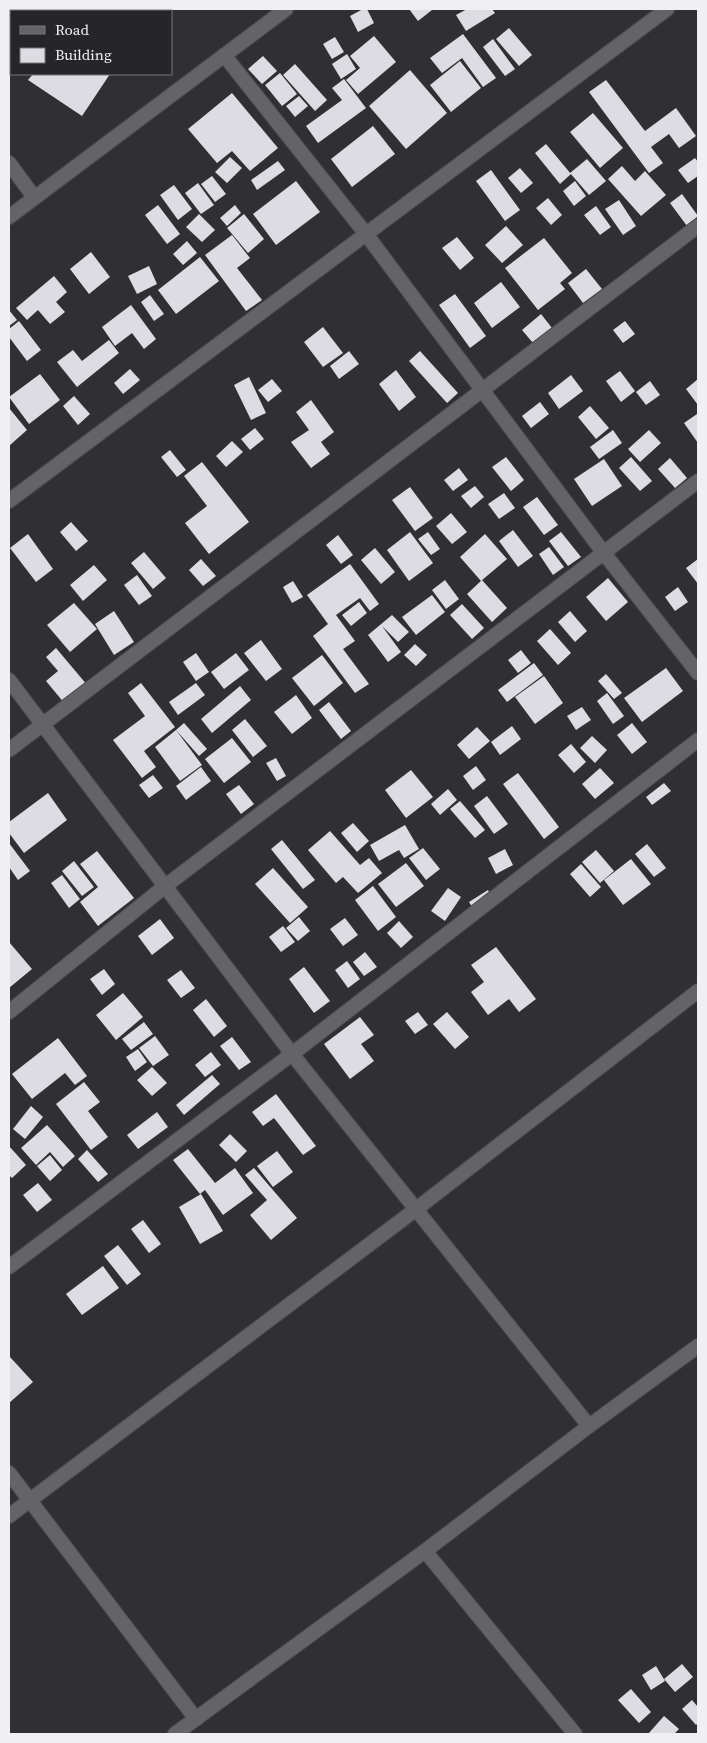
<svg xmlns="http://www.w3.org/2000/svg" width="707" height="1743" font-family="'Source Serif 4',serif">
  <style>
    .building { fill: #dddce2 }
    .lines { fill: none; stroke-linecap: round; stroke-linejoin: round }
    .minor-casing { stroke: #4c4b4f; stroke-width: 16 }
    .tertiary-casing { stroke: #4c4b4f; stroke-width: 16 }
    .minor { stroke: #646368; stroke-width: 14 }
    .tertiary { stroke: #646368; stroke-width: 14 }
  </style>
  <rect width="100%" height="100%" fill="#302f33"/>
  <path class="building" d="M363,9H367L374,23L358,32L350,16Z
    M409,9H431L432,10L418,21Z
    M467,9H492L495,13L466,31L456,15Z
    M509,28L532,55L519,66L496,39Z
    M463,34L496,78L483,87L462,58L442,73L430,58Z
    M374,36L396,62L358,94L346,80L360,68L350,56Z
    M335,37L344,52L332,59L323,44Z
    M493,39L515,69L505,76L483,47Z
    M347,54L356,69L341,79L332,64Z
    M263,56L277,71L262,84L248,69Z
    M460,61L481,88L451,112L430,85Z
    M295,64L327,100L315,111L283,75Z
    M410,70L447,113L406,149L369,106Z
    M280,73L297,94L282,106L265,85Z
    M33,74H110L82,116L28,80Z
    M344,79L366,108L318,143L306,126L342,100L332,88Z
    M606,80L645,131L676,108L696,136L679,148L669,134L651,147L663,163L649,173L589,92Z
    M232,93L278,148L250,171L232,151L217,163L188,129Z
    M299,96L308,106L295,117L286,106Z
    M593,113L623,148L600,168L570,132Z
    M373,126L395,154L352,187L331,159Z
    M546,144L571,174L560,184L535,153Z
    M230,157L242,168L227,183L215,172Z
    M695,158L698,162V176L688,183L678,170Z
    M587,159L606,181L589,195L570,173Z
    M278,161L285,170L257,190L251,180Z
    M622,166L635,181L645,171L666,195L641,216L608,179Z
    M520,168L533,183L521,193L508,178Z
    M491,170L520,210L505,221L476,181Z
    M212,176L226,194L215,202L201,184Z
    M296,181L320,212L276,245L253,214Z
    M575,181L586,196L574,206L563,191Z
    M198,183L214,205L201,214L185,193Z
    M174,185L192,209L178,220L160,195Z
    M682,194L698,216L687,226L670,203Z
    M548,198L562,215L551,225L536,208Z
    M619,200L636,226L623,235L605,209Z
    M158,205L180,234L167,244L145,215Z
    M235,205L241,213L227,226L220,218Z
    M596,206L611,227L600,235L584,215Z
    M199,214L215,230L202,242L186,227Z
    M244,214L264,239L248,253L227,228Z
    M506,226L523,245L502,263L485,245Z
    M232,235L250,258L237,268L262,300L246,311L205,255Z
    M457,237L474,258L460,270L442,248Z
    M544,238L572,273L560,283L565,289L538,310L505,268Z
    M187,241L197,253L183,265L173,254Z
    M91,252L110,277L89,294L70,269Z
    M200,257L219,281L176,314L158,290Z
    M149,266L157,284L137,294L128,276Z
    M586,269L602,289L583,303L568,283Z
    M54,276L67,292L56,302L65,312L50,324L38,310L27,320L16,308Z
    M501,282L520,307L492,328L474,303Z
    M455,294L486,336L470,348L439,305Z
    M150,295L164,314L154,321L141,302Z
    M131,305L156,339L144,349L132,333L115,346L102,327Z
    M9,310L17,320L9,326Z
    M541,314L552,328L533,343L522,330Z
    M19,321L41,350L27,361L9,337V329Z
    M625,321L635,334L623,343L613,330Z
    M323,327L343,353L323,367L304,342Z
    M109,340L119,353L77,387L57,362L73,350L82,361Z
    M349,351L359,364L339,379L330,366Z
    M420,351L458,393L447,403L409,361Z
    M130,369L140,380L123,394L114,383Z
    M396,370L416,397L399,411L379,384Z
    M620,371L635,391L621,402L606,381Z
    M40,374L60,400L29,424L9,397Z
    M571,375L583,391L559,409L548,393Z
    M249,377L266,413L251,420L234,385Z
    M272,379L282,391L268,402L258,390Z
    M698,379V405L686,389Z
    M650,381L660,395L646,405L636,392Z
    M74,396L90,414L78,425L63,406Z
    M311,400L334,432L321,442L330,454L311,468L291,442L309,430L296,412Z
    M540,402L549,414L531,428L522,416Z
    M590,406L609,428L596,439L578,417Z
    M9,408L27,430L9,446Z
    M697,414L698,416V443L684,423Z
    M255,428L264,439L250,450L241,439Z
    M613,430L622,443L599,459L590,447Z
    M649,430L661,443L640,462L628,449Z
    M232,441L243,452L226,467L216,456Z
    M170,450L186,470L177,477L161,457Z
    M506,457L524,480L511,491L492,467Z
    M631,457L652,481L640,491L619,468Z
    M670,458L687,478L675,488L658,469Z
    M604,459L622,486L592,506L574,479Z
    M202,462L249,522L209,554L185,523L207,506L184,476Z
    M459,468L468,480L453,491L444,480Z
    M475,486L484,497L471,508L461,496Z
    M410,487L433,518L415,531L392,500Z
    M504,493L515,508L499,519L488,504Z
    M537,497L558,525L544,535L523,507Z
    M451,513L467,532L452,544L436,526Z
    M71,522L88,541L76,551L60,532Z
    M513,530L533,556L518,567L499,541Z
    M410,532L433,563L409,581L387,550Z
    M428,532L440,549L431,555L418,539Z
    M561,532L581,557L568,566L549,541Z
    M28,534L53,569L36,582L10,548Z
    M485,534L507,559L481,581L460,557Z
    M338,535L353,555L341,564L326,545Z
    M549,547L564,567L553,575L539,554Z
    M375,548L395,572L381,584L361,560Z
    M144,552L166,578L153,589L131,563Z
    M201,559L216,576L203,586L189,570Z
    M698,559V584L686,568Z
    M350,564L379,604L370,611L360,598L336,615L355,641L343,649L369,684L355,693L313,636L328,624L307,595Z
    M94,565L107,580L83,601L70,585Z
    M137,575L152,596L139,605L124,585Z
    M608,578L628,602L606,621L586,597Z
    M445,580L459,599L446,609L432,590Z
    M482,580L507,608L492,622L467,594Z
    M293,581L303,597L292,603L283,587Z
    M678,587L688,602L675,611L665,597Z
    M432,595L445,612L416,635L402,617Z
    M359,602L367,613L351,626L342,615Z
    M74,603L97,629L70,652L47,625Z
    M462,604L484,628L472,639L450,615Z
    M114,611L134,642L114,655L95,624Z
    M570,611L587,631L575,642L558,622Z
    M392,615L409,632L398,642L382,626L401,652L388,662L368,635Z
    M550,629L571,653L558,665L537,641Z
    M261,640L282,669L266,681L244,653Z
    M415,644L427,655L416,666L404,655Z
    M56,648L88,686L65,704L46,681L58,671L46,657Z
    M521,650L531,663L518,673L508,660Z
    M196,653L209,672L196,681L183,662Z
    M236,653L249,670L224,689L211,672Z
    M322,655L343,683L314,706L292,678Z
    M534,663L543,675L507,702L498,690Z
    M666,668L683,691L642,722L624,698Z
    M606,674L622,693L614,699L598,681Z
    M544,676L563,703L535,724L515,697Z
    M141,683L175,727L144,751L156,767L142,778L113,740L145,716L128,693Z
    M196,683L205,695L178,715L169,702Z
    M240,686L251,700L212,733L201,719Z
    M607,693L624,716L613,724L597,701Z
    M296,695L312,718L292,734L274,712Z
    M329,702L351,731L341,739L319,710Z
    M582,707L591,720L576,730L567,716Z
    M245,719L267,746L253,757L232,730Z
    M184,723L207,749L199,756L176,730Z
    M632,723L647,742L632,754L617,735Z
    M512,726L521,739L500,755L491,742Z
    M477,727L490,741L469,759L457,745Z
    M176,730L202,765L180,781L155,747Z
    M592,736L607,750L595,763L580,748Z
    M232,738L251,762L224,783L205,759Z
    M571,744L586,762L574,773L558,755Z
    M276,758L286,776L277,781L266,763Z
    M476,766L486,780L473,790L463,776Z
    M201,767L211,781L186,800L176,786Z
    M600,768L614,783L595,799L582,784Z
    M411,770L433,797L406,818L385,790Z
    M518,773L559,827L544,839L503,784Z
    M153,775L163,788L149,798L139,785Z
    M664,783L671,791L652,805L646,797Z
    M239,785L254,804L241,814L226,794Z
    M448,789L457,800L440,815L431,804Z
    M48,793L67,820L24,853L9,833V822Z
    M487,796L508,824L494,834L474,806Z
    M460,801L485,830L475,838L450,809Z
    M353,823L369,841L357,852L341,833Z
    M405,825L419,849L404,858L399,850L379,861L370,845Z
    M330,831L360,865L369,858L382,873L358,893L343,877L336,883L308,850Z
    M282,840L315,880L303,889L271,849Z
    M9,843L30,871L18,880L9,867Z
    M647,844L666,868L654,877L635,854Z
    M423,848L440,869L426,880L409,858Z
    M505,849L513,865L496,874L488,858Z
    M596,850L614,871L600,883L582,862Z
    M97,851L134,898L98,926L80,902L98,887L80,864Z
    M631,859L651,884L623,905L604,880Z
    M74,861L94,887L82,896L62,871Z
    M406,863L424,886L396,907L378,884Z
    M581,864L601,887L590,897L570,874Z
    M273,868L308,907L290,923L255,884Z
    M62,875L80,899L69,908L51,883Z
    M373,886L396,917L378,931L355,900Z
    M448,888L461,897L445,921L431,911Z
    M488,890L492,898L474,910L469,902Z
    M299,917L310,931L298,941L286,928Z
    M345,918L358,935L343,946L330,929Z
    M160,919L174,938L152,955L138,936Z
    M399,921L413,937L401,948L387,933Z
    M283,926L295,942L281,952L269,937Z
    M9,942L32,969L9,988Z
    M496,947L536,999L519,1012L509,999L488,1015L471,992L484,982L471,965Z
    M365,952L377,967L364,976L353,962Z
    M347,961L360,979L348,988L335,970Z
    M304,967L330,1001L314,1013L289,979Z
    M104,969L115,984L102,995L90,979Z
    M181,970L195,988L181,998L167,980Z
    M123,993L143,1017L116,1040L96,1015Z
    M206,999L227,1026L214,1037L193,1010Z
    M418,1012L428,1025L415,1034L405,1021Z
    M447,1012L469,1037L455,1049L433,1024Z
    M360,1017L374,1035L361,1044L374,1061L350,1079L324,1044Z
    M144,1022L153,1034L131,1050L122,1039Z
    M155,1036L169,1055L153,1066L139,1048Z
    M232,1037L251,1062L239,1070L220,1046Z
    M58,1038L87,1076L75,1085L65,1073L32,1099L12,1074Z
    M138,1049L147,1062L135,1071L126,1057Z
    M211,1052L221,1065L205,1077L195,1065Z
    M152,1067L167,1083L152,1096L137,1080Z
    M212,1075L220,1084L184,1115L176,1105Z
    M84,1082L100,1102L88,1111L108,1137L91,1150L56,1104Z
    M276,1094L316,1146L303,1155L274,1118L263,1126L252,1112Z
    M31,1106L43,1117L25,1139L13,1129Z
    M157,1112L168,1127L138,1149L127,1135Z
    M47,1125L75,1156L63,1167L50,1152L36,1165L21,1148Z
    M230,1134L247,1151L236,1162L219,1145Z
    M9,1146L26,1165L12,1178L9,1175Z
    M188,1149L215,1183L235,1168L253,1193L223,1215L205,1190L200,1194L173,1160Z
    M87,1150L108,1174L98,1182L78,1159Z
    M277,1151L293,1172L273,1187L257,1166Z
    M50,1155L62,1170L50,1181L37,1166Z
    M254,1168L297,1218L271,1240L250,1215L267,1200L245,1175Z
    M38,1183L52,1200L37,1212L23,1195Z
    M201,1194L223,1231L200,1244L179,1207Z
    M143,1220L161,1244L149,1253L131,1229Z
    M118,1245L141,1274L127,1285L104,1256Z
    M103,1266L119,1288L82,1315L66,1294Z
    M10,1357L33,1382L9,1403V1358Z
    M682,1664L693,1677L675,1692L664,1679Z
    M656,1666L665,1681L651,1690L642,1675Z
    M631,1689L651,1712L639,1723L618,1700Z
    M692,1700L698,1707V1723L696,1725L682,1709Z
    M664,1716L679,1729L674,1734H648Z"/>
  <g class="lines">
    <g class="minor-casing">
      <path id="minor" d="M224,55L366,234L603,552L698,673
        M9,163L34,197
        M9,217L286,9
        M9,501L667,9
        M9,680L292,1054L589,1426
        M9,750L698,226
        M9,1012L164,887L698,481
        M9,1267L292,1054L698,740
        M9,1473L196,1719
        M9,1516L415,1210L698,991
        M425,1551L575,1734"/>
    </g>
    <g class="tertiary-casing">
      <path id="tertiary" d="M175,1734L425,1551L589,1426L698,1346"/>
    </g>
    <use href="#minor" class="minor"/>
    <use href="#tertiary" class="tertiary"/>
  </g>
  <rect width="707" height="1743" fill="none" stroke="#f0eff2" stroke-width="20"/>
  <rect x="10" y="10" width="162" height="65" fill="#262529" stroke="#777679"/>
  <rect x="20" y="26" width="25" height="8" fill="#646368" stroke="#777679"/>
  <text x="55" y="35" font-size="15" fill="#f0eff2">Road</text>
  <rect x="20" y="48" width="25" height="15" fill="#dddce2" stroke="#777679"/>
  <text x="55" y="60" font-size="15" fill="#f0eff2">Building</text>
</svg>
